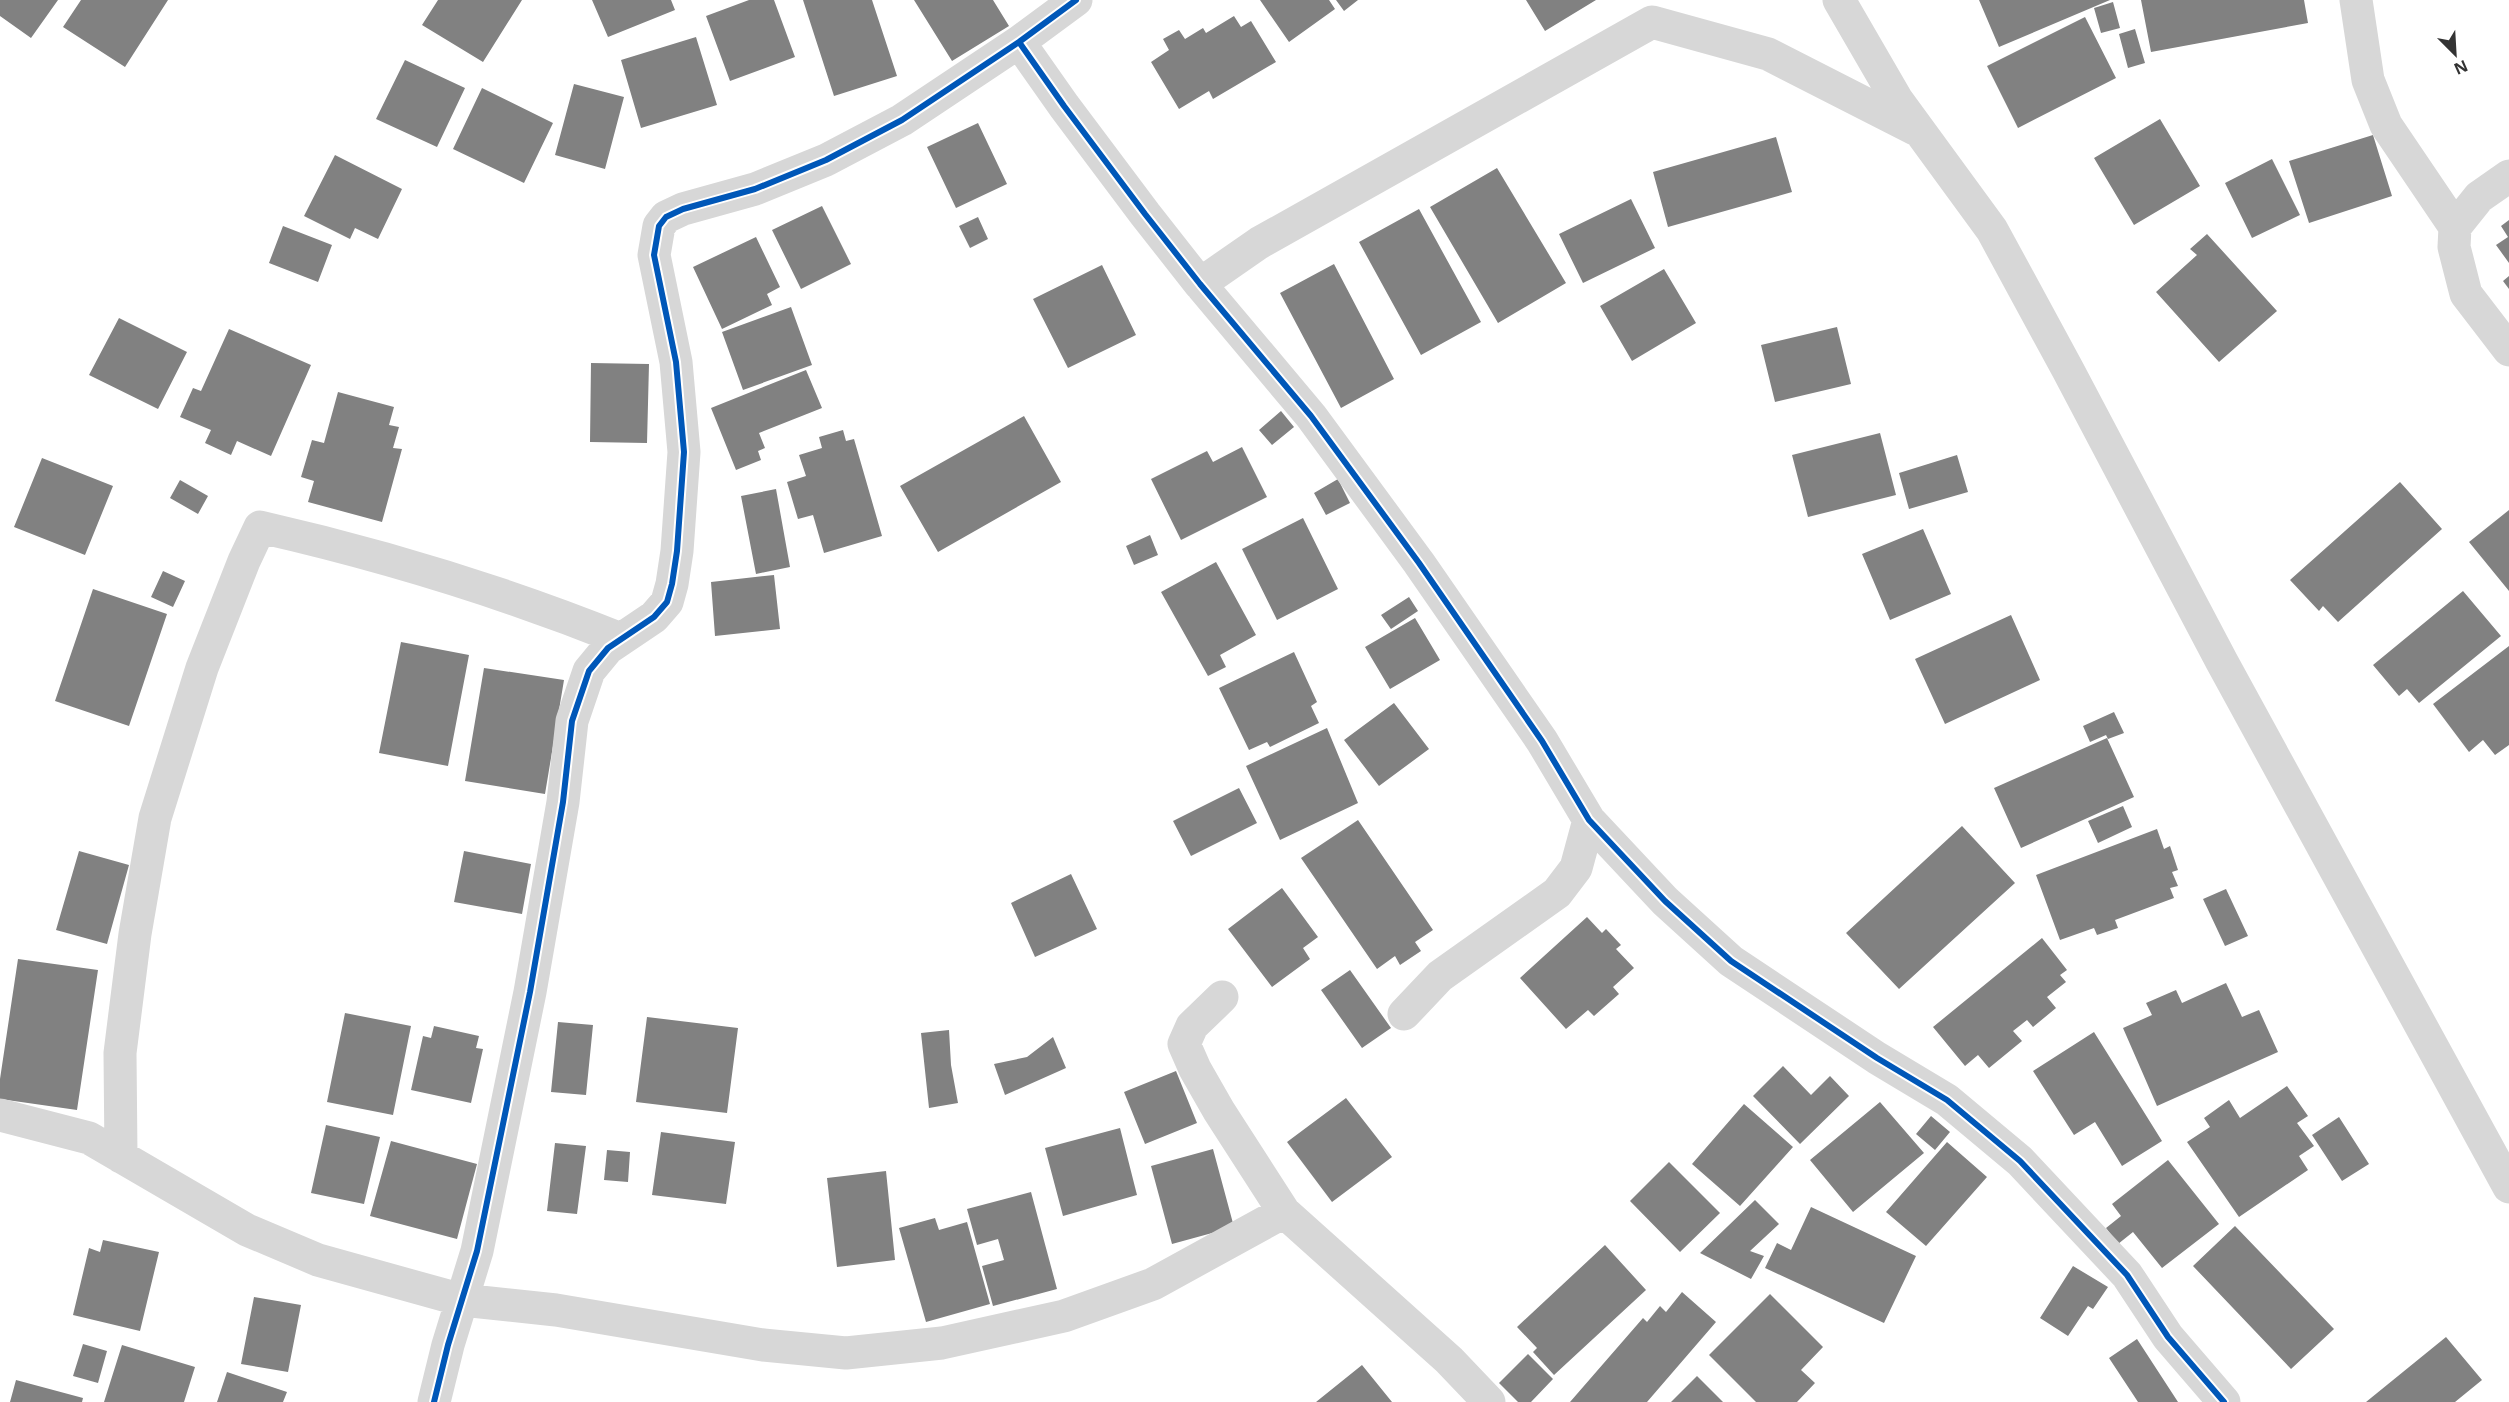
<svg xmlns="http://www.w3.org/2000/svg" width="2509" height="1402" font-family="'Noto Sans',sans-serif">
  <style>
    .building { fill: #818181 }
    .lines { fill: none; stroke-linecap: round; stroke-linejoin: round }
    .street { stroke: #d7d7d7; stroke-width: 33 }
    .cycleway-casing { stroke: #fff; stroke-width: 10 }
    .cycleway { stroke: #0057b8; stroke-width: 6 }
  </style>
  <rect width="100%" height="100%" fill="#fff"/>
  <path class="building" d="M0,0H58L31,38L0,16Z
    M81,0H168L125,67L63,27Z
    M438,0H522L483,62L422,25Z
    M592,0H671L675,10L608,37Z
    M749,0H774L795,57L730,81L706,16Z
    M803,0H872L897,76L834,96Z
    M914,0H993L1009,26L952,61Z
    M1260,0H1329L1335,9L1289,42Z
    M1336,0H1358L1344,11Z
    M1526,0H1596L1545,31Z
    M1979,0H2110L1999,47Z
    M2141,0H2304L2308,23L2151,52Z
    M2113,2L2120,28L2101,33L2094,8Z
    M1234,16L1241,27L1251,21L1276,62L1213,99L1209,91L1179,109L1151,62L1169,50L1163,39L1179,30L1185,39L1203,28L1206,33Z
    M2085,17L2116,78L2018,128L1987,66Z
    M2135,29L2145,63L2128,68L2119,34Z
    M696,37L717,105L641,128L621,60Z
    M405,60L465,88L437,147L376,119Z
    M574,84L624,97L605,169L555,155Z
    M482,88L553,123L524,183L453,149Z
    M2160,119L2200,186L2134,225L2094,158Z
    M978,123L1007,184L956,208L927,147Z
    M2373,135L2392,196L2309,223L2289,161Z
    M1776,137L1792,192L1668,227L1653,172Z
    M335,155L402,189L378,239L355,228L350,239L304,216Z
    M2272,159L2300,215L2252,238L2225,183Z
    M1497,168L1566,283L1498,323L1430,207Z
    M1631,199L1655,248L1583,283L1559,234Z
    M822,206L851,264L801,289L772,230Z
    M1419,209L1481,322L1421,355L1359,242Z
    M978,217L988,239L970,248L959,226Z
    M2509,220V263L2496,245L2508,237L2501,226Z
    M283,226L332,245L318,282L269,263Z
    M2207,234L2277,311L2219,362L2156,292L2197,255L2190,249Z
    M756,237L780,287L767,294L772,305L722,329L693,267Z
    M1334,264L1394,379L1341,408L1280,293Z
    M1102,265L1136,335L1068,368L1033,299Z
    M1664,269L1696,323L1632,361L1600,306Z
    M2509,276V289L2503,281Z
    M791,307L812,365L743,390L722,332Z
    M119,318L187,352L158,409L89,375Z
    M1837,327L1851,384L1775,402L1761,345Z
    M229,329L311,365L271,456L237,441L231,455L205,443L211,430L180,417L193,388L201,391Z
    M591,363L649,364L647,443L590,442Z
    M806,370L822,408L759,433L765,448L758,451L761,460L736,470L711,408Z
    M338,392L394,407L389,425L399,427L393,448L402,449L382,522L308,502L314,481L301,477L312,440L324,443Z
    M1281,411L1294,427L1272,445L1259,430Z
    M1024,416L1061,482L938,552L900,486Z
    M843,430L846,441L854,439L882,536L824,553L813,515L798,519L787,482L806,476L799,455L822,448L819,437Z
    M1880,433L1896,495L1808,517L1792,455Z
    M1242,447L1267,497L1181,540L1151,479L1207,451L1213,462Z
    M1957,455L1968,492L1909,509L1899,473Z
    M42,458L113,486L85,555L14,527Z
    M1338,479L1350,503L1326,515L1314,493Z
    M180,480L208,496L198,514L170,498Z
    M2400,482L2442,529L2338,622L2323,606L2319,611L2290,580Z
    M776,489L790,567L756,574L741,496Z
    M2509,510V591L2469,542Z
    M1303,518L1338,589L1277,620L1242,549Z
    M1923,529L1951,594L1890,620L1862,554Z
    M1150,535L1158,555L1134,565L1126,546Z
    M1216,562L1256,635L1220,655L1226,667L1208,676L1161,592Z
    M163,571L185,581L173,607L151,597Z
    M774,575L780,629L715,636L711,582Z
    M93,589L167,614L129,726L55,701Z
    M2463,591L2501,636L2419,703L2407,689L2399,696L2373,665Z
    M1409,597L1418,611L1391,629L1381,615Z
    M2011,615L2040,680L1945,724L1915,659Z
    M1415,618L1440,660L1390,689L1365,647Z
    M401,642L469,655L448,766L379,753Z
    M2509,646V745L2495,755L2483,740L2469,752L2433,704Z
    M1294,652L1317,702L1311,706L1319,723L1270,747L1267,742L1249,750L1219,688Z
    M484,668L564,680L545,794L465,781Z
    M1394,703L1429,749L1379,786L1344,740Z
    M2114,712L2124,733L2108,739L2106,735L2090,742L2083,726Z
    M1327,728L1358,803L1280,840L1246,766Z
    M2107,738L2134,797L2021,848L1994,788Z
    M1239,788L1257,823L1191,856L1173,821Z
    M2123,806L2132,827L2098,843L2088,821Z
    M1358,820L1433,930L1415,942L1421,951L1400,965L1395,956L1377,969L1301,858Z
    M1962,826L2015,883L1899,989L1846,933Z
    M2157,829L2164,849L2170,846L2178,870L2172,872L2178,886L2170,888L2174,898L2115,920L2118,928L2097,935L2094,928L2060,940L2036,875Z
    M79,851L129,865L107,944L56,930Z
    M464,851L531,864L522,914L454,902Z
    M1071,874L1097,929L1035,957L1011,903Z
    M1282,888L1318,937L1303,948L1310,959L1272,987L1228,929Z
    M2226,889L2248,936L2225,946L2203,899Z
    M1587,917L1602,933L1606,929L1621,945L1616,949L1634,968L1613,987L1619,994L1594,1016L1588,1010L1566,1029L1520,978Z
    M2042,938L2067,970L2060,975L2066,982L2047,997L2056,1008L2033,1027L2027,1020L2013,1031L2022,1041L1989,1068L1978,1055L1965,1066L1933,1027Z
    M18,959L98,970L77,1110L0,1099V1079Z
    M1350,970L1391,1028L1362,1048L1321,990Z
    M2226,983L2242,1017L2259,1010L2278,1052L2157,1106L2123,1028L2152,1015L2146,1003L2176,990L2182,1003Z
    M345,1013L411,1026L393,1115L327,1102Z
    M647,1017L738,1028L727,1113L636,1102Z
    M558,1022L593,1025L586,1095L551,1092Z
    M434,1026L479,1036L476,1048L483,1049L471,1103L411,1090L423,1036L431,1038Z
    M949,1030L951,1065L958,1103L929,1108L921,1033Z
    M2094,1032L2162,1141L2122,1166L2095,1122L2074,1135L2033,1071Z
    M1053,1037L1066,1068L1005,1095L994,1064L1027,1057Z
    M1783,1066L1811,1095L1830,1076L1849,1096L1800,1144L1753,1096Z
    M1176,1071L1197,1123L1145,1144L1124,1092Z
    M2287,1086L2308,1116L2297,1123L2314,1146L2299,1156L2308,1170L2239,1217L2187,1142L2210,1127L2204,1118L2229,1100L2240,1118Z
    M1346,1098L1392,1157L1332,1202L1287,1142Z
    M1880,1102L1924,1153L1853,1212L1810,1160Z
    M1744,1104L1793,1147L1740,1206L1692,1164Z
    M1931,1116L1950,1132L1935,1150L1916,1134Z
    M2339,1117L2369,1164L2342,1181L2312,1135Z
    M326,1125L380,1137L364,1204L311,1193Z
    M1120,1128L1137,1195L1063,1216L1045,1148Z
    M661,1132L735,1142L726,1204L652,1195Z
    M391,1141L477,1164L457,1239L370,1216Z
    M1947,1142L1987,1177L1926,1246L1886,1212Z
    M555,1143L586,1146L577,1214L547,1211Z
    M1213,1149L1234,1227L1172,1244L1151,1166Z
    M607,1150L630,1152L628,1182L604,1180Z
    M2168,1160L2219,1224L2162,1268L2133,1232L2118,1244L2106,1228L2121,1216L2112,1204Z
    M1669,1162L1720,1213L1680,1252L1630,1201Z
    M886,1171L895,1260L837,1267L827,1178Z
    M1031,1192L1057,1289L993,1306L982,1266L1004,1260L998,1239L977,1245L967,1209Z
    M1755,1200L1779,1224L1750,1251L1764,1256L1751,1279L1700,1253Z
    M1811,1207L1916,1256L1884,1323L1765,1268L1777,1243L1791,1250Z
    M935,1218L939,1230L967,1222L990,1304L926,1322L899,1228Z
    M2235,1226L2334,1329L2291,1369L2193,1266Z
    M103,1240L159,1252L140,1331L73,1315L89,1248L100,1252Z
    M1605,1245L1646,1290L1554,1375L1533,1352L1537,1348L1517,1327Z
    M2073,1266L2108,1287L2093,1309L2088,1306L2068,1336L2040,1318Z
    M1682,1292L1716,1322L1647,1402H1570L1643,1318L1647,1322L1660,1306L1666,1312Z
    M1770,1294L1823,1347L1801,1370L1815,1383L1797,1402H1756L1709,1355Z
    M254,1297L301,1305L288,1372L241,1364Z
    M2446,1337L2482,1380L2455,1402H2366Z
    M2137,1339L2178,1402H2138L2109,1358Z
    M83,1344L107,1351L98,1383L73,1376Z
    M122,1345L195,1367L184,1402H104Z
    M1528,1354L1553,1379L1531,1402H1518L1499,1383Z
    M1362,1365L1392,1402H1316Z
    M227,1372L287,1392L283,1402H217Z
    M1697,1376L1723,1402H1671Z
    M16,1380L83,1398L82,1402H10Z"/>
  <g class="lines">
    <path class="street" d="M1839,0L1897,100L1992,230L2068,370L2222,662L2509,1187
      M2356,0L2368,80L2386,125L2455,227
      M1019,42L1064,106L1145,214L1200,284L1311,416L1419,563L1542,741L1589,820L1665,901L1731,961L1877,1058L1947,1100L2020,1161L2127,1275L2168,1337L2224,1402
      M2509,176L2479,197L2455,227L2454,247L2466,294L2509,350
      M1200,284L1259,243L1652,22L1768,54L1915,129
      M1222,997L1192,1026L1184,1044L1195,1069L1219,1111L1284,1212L1449,1360L1489,1402
      M1404,1014L1440,976L1557,893L1576,868L1589,820
      M0,1115L89,1138L247,1230L318,1260L462,1300L556,1310L763,1345L846,1353L942,1343L1064,1316L1153,1284L1284,1212
      M121,1157L120,1053L135,934L155,818L202,668L244,561L260,527C383,555 504,592 621,639
      M434,1402L448,1345L477,1251L530,992L563,802L572,721L589,671L608,648L654,617L667,602L672,584L677,551L684,452L676,362L654,255L659,226L666,217L683,209L755,189L826,160L902,120L1019,42L1076,0"/>
    <g class="cycleway-casing">
      <path id="cycleway" d="M1019,42L1064,106L1145,214L1200,284L1311,416L1419,563L1542,741L1589,820L1665,901L1731,961L1877,1058L1947,1100L2020,1161L2127,1275L2168,1337L2224,1402
        M434,1402L448,1345L477,1251L530,992L563,802L572,721L589,671L608,648L654,617L667,602L672,584L677,551L684,452L676,362L654,255L659,226L666,217L683,209L755,189L826,160L902,120L1019,42L1076,0"/>
    </g>
    <use href="#cycleway" class="cycleway"/>
  </g>
  <g transform="translate(2455 54) rotate(156)" stroke="#ffffff" stroke-width="4.5" paint-order="stroke">
  <path d="M0-4.5L10 22L0 15L-10 22Z" fill="#333333"/>
  <text y="-9" font-size="16" font-weight="bold" text-anchor="middle" fill="#333333">N</text>
  </g>
</svg>
